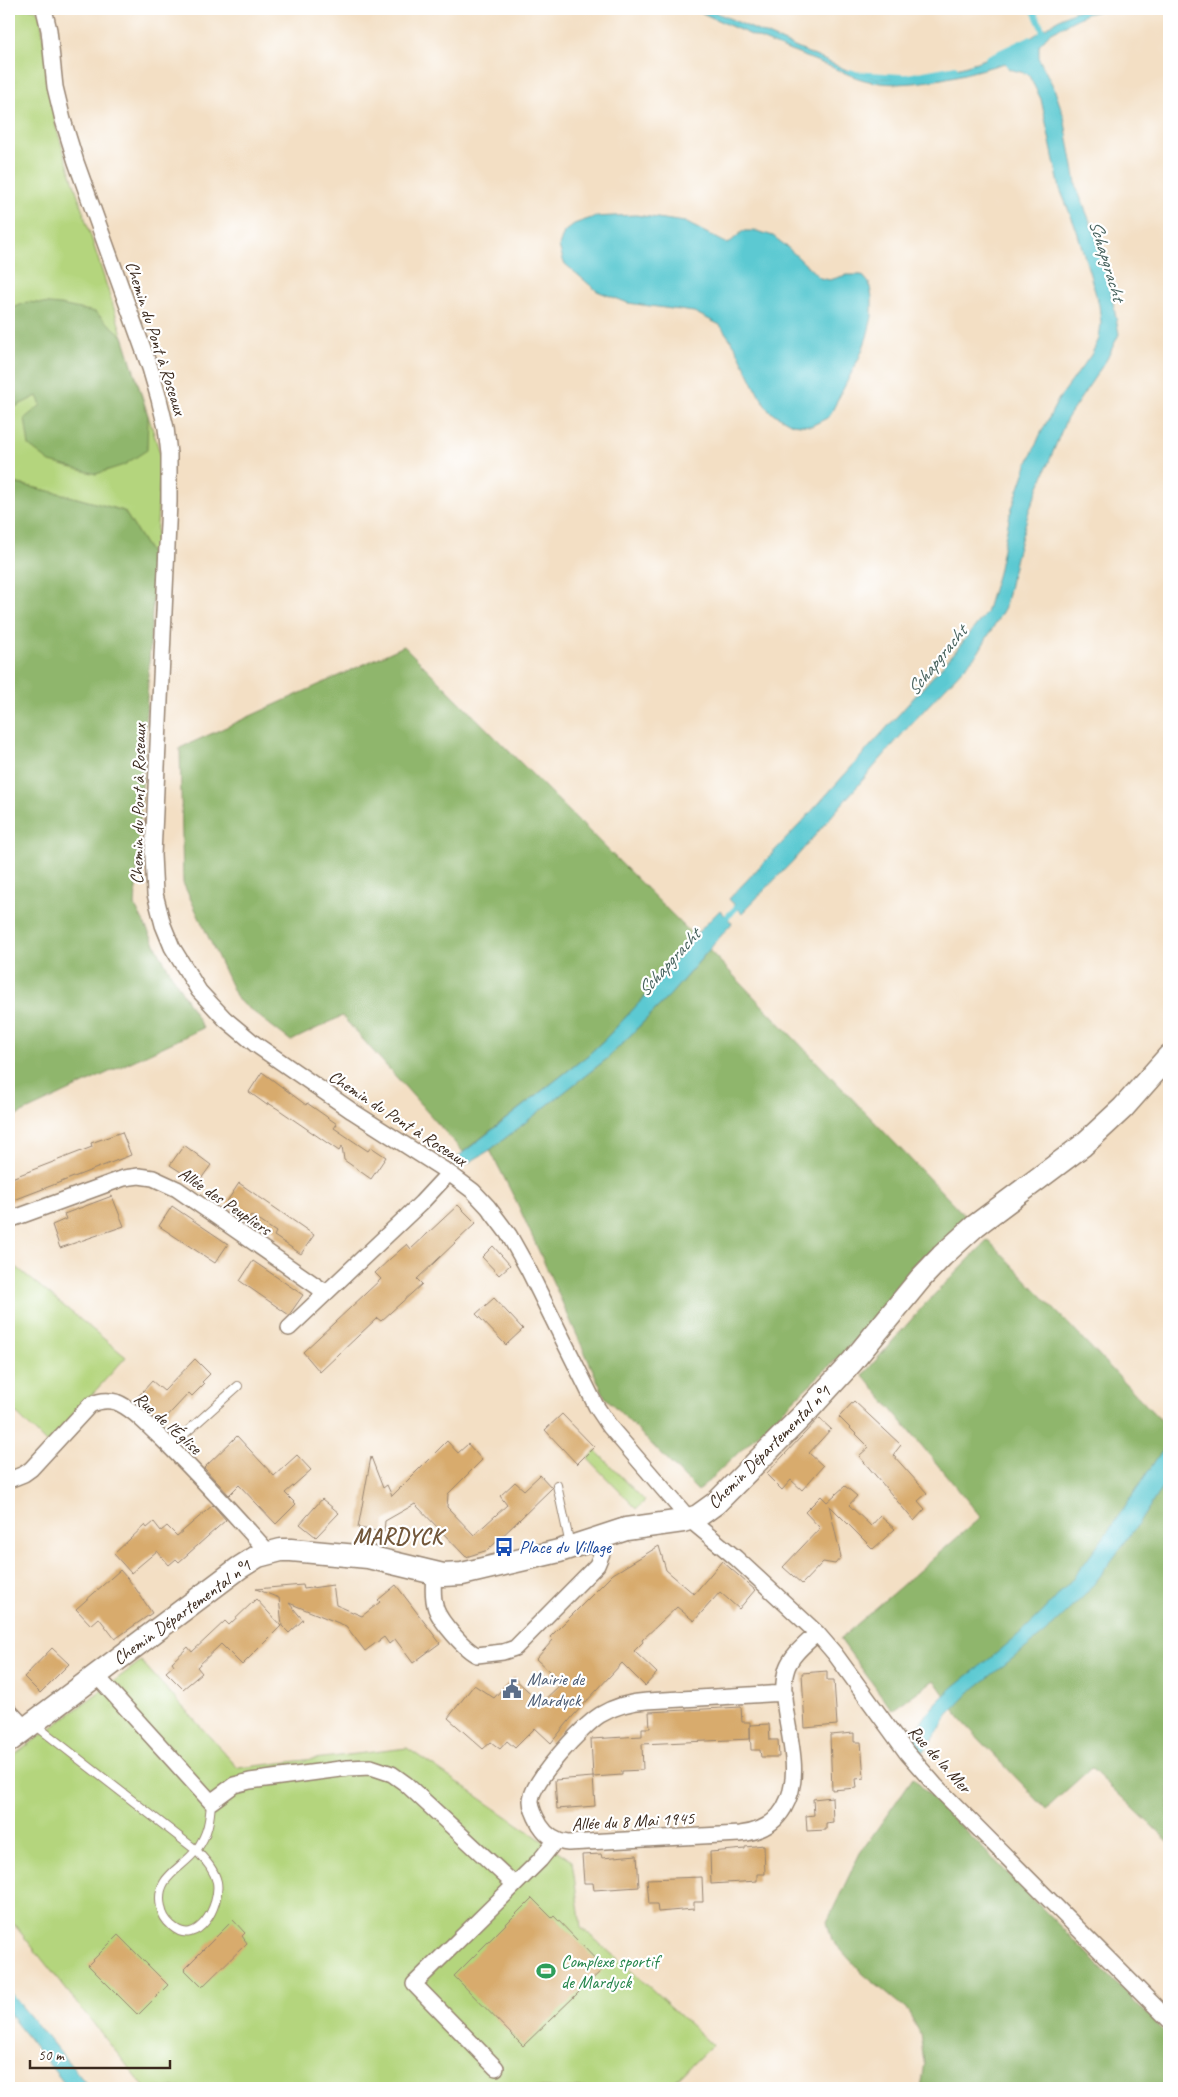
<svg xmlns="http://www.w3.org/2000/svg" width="1178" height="2097" font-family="Caveat,sans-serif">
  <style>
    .green { fill: #b4d57d; stroke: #78804e }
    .forest { fill: #8fb66c; stroke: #657045 }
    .water { fill: #5cc9d2; stroke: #4c7a78 }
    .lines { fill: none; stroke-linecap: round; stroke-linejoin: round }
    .stream { stroke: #5cc9d2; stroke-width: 5.5 }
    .building { fill: #d8ab6d }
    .lane-casing { stroke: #978471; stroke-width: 10 }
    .street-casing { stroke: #978471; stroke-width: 18 }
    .secondary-casing { stroke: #978471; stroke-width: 25 }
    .lane { stroke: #fff; stroke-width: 8 }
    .street { stroke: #fff; stroke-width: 15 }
    .secondary { stroke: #fff; stroke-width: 22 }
    .labels { text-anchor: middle; stroke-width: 4.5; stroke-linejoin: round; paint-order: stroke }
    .street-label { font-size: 18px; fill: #3b2a1e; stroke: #fff }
    .transit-label { font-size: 18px; fill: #164399; stroke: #fff; text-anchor: start }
    .service-label { font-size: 18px; fill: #4e5e75; stroke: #fff; text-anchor: start }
    .leisure-label { font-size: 18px; fill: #27864d; stroke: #fff; text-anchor: start }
    .water-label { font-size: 19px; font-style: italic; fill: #47625d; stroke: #fff }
    .district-label { font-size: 22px; font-weight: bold; letter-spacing: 1px; fill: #72573a; stroke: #fff }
  </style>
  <rect width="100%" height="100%" fill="#fff"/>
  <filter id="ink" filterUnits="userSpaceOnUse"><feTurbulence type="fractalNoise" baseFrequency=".02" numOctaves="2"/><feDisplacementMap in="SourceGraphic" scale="10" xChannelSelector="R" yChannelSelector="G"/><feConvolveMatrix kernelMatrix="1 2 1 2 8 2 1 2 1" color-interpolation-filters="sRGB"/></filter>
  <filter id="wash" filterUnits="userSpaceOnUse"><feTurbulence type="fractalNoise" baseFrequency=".0096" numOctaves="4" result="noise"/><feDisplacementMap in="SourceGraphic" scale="20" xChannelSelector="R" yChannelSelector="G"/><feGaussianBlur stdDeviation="1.12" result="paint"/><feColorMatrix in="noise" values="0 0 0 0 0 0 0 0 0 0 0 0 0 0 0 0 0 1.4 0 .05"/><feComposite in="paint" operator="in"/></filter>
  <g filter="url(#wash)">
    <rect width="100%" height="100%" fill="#f3dfc4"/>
    <path class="green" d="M9,9H34L40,13L56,127L161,456L155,560L124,511L62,494L9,482Z
      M9,1261L126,1357L47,1444L9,1406Z
      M596,1451L645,1501L637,1509L588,1459Z
      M141,1661L238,1768L407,1748L572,1861L581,1927L655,1992L712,2045L668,2088H145L9,1918V1759Z"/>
    <path class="forest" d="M27,302L60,305L95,312L123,336L148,416L147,450L124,465L96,474L50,462L29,446L25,418L41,405L37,396L9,410V310Z
      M9,482L62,494L124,511L155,560L135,906L165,963L203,1028L9,1119Z
      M404,646L694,936L653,988L607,1037L588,1055L463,1152L342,1016L291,1041L238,1000L183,883L180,748Z
      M709,950L968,1219L936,1247L842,1354L698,1491L605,1397L518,1205L490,1150L608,1058L671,994Z
      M988,1240L1169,1429V1842L1091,1768L1046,1809L964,1723L934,1680L892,1710L840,1639L981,1517L863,1375L924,1305Z
      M913,1778L1169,2036V2088H920L924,2063L920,2033L908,2011L862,1973L832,1940L827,1922L860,1853Z"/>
    <path class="water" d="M694,9H708L856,74C863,75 871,78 878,78C922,81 984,63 1022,43C1041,33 1062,13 1083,9C1090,8 1098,9 1106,9L1086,14L1050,33L1039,45V59L1054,88L1064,117L1077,189L1095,234L1108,276L1119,334L1107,359L1066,420L1029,511L1016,557L1005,607L978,653L910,725L792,862L742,913L729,899L802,822L954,653L986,613L998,573L1010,514L1027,465L1040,435L1058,400L1091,355L1099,339L1101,323L1099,305L1077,231L1060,189L1041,99L1028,74L1009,69L1005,63C965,74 922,87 881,83C859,81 844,72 824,64C780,47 737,30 694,9Z
      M636,215L685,222L728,244L743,231H757L773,236L786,246L820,278L830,280L846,275H862L869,283L872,297V317L867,337L860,356L829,417L811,426L792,424L769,411L757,391L735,346L720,325L694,312L628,303L597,291L564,263L559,246L564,232L574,224L594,217Z
      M720,910L732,923L671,994L608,1058L490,1150L456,1170L451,1162L588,1055L607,1037L653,988L694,936Z
      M1169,1440V1477L1139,1523L1101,1575L1086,1594L1045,1633L970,1692L948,1715L929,1746L922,1752L913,1741C926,1700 967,1678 998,1652C1017,1636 1037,1619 1054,1600C1098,1551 1132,1495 1169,1440Z
      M9,1991L90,2088H68L9,2014Z"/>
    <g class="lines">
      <path class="stream" d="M1033,9L1043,31L1039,36
        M988,58L1029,39
        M851,72L856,74L906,77L955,68
        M723,921L741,903"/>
    </g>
    <g id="blocks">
      <path class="building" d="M262,1072L306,1105L307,1103L337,1124L334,1128L368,1151L371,1147L386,1157L371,1179L344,1160L342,1146L339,1151L278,1109L268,1103L267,1105L249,1092Z
        M122,1132L131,1155L9,1202V1179L92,1147L91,1143Z
        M184,1145L211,1165L198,1183L170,1165Z
        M239,1183L314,1235L301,1254L274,1236L276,1232L251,1215L248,1219L226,1203Z
        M112,1196L124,1226L60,1248L52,1225L66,1219L64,1214Z
        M458,1205L476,1223L417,1279L422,1284L381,1321L377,1318L320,1372L303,1352L381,1279L375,1273L391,1258L407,1244L411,1249Z
        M172,1206L228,1244L215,1263L159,1226Z
        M493,1246L510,1265L499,1275L482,1257Z
        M253,1261L303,1295L289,1315L240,1281Z
        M494,1298L523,1329L506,1345L476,1314Z
        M195,1359L210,1374L202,1382L204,1384L192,1396L189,1393L160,1424L134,1401L152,1381L164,1391Z
        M854,1401L901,1445L893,1455L927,1493L918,1501L925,1509L914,1521L859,1456L869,1447L839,1417Z
        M562,1414L594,1447L577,1464L545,1430Z
        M819,1418L831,1429L809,1453L823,1466L802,1490L791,1480L782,1490L766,1474Z
        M237,1436L274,1476L297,1455L311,1470L285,1493L296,1504L276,1524L239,1485L229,1495L204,1468Z
        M447,1441L458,1453L468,1444L482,1460L448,1494L447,1507L474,1535L507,1505L500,1496L515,1482L524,1490L540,1475L552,1488L488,1550L466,1557L415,1504L385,1521L384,1532L358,1528L371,1457L383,1488L387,1485L392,1496Z
        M845,1486L857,1496L849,1505L871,1526L880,1516L895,1529L873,1549L829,1505L841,1557L835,1564L823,1562L802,1584L783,1567L820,1528L805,1512L821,1496L827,1502Z
        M322,1499L339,1513L316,1537L300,1524Z
        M213,1505L226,1520L179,1562L176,1559L169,1565L157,1551L131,1573L114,1554L145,1525L147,1528L154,1522L161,1531L167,1526L177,1536Z
        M659,1546L666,1570L694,1594L722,1561L755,1590L739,1609L720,1592L694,1621L677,1607L642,1640L643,1642L634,1651L657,1673L645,1686L622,1663L573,1716L551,1743L535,1728L515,1748L507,1741L500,1749L491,1742L483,1749L448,1718L474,1685L494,1698L513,1677L541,1703L562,1683L536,1659L553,1640L550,1637L613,1574Z
        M120,1570L134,1586L152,1613L115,1639L99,1618L91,1625L76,1609Z
        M303,1585L304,1589L333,1585L336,1605L362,1616L380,1602L378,1600L396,1585L440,1643L413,1663L395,1639L389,1644L384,1637L365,1651L346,1626L289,1603L303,1620L289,1633L282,1626L279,1598L256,1589Z
        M256,1599L281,1626L242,1665L221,1644L197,1667L202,1673L183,1689L166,1672L174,1665L172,1662L188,1647L192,1652L225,1621L229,1625Z
        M52,1648L69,1664L40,1693L24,1677Z
        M827,1671V1680H834L837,1725L805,1728L802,1673Z
        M741,1707L742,1722H750V1739L642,1744L643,1770L622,1771V1775L593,1777L595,1806L557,1809L555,1780L593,1777L591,1739L642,1736V1728H650L649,1712Z
        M769,1724L770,1740H778L779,1757H761L760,1750H751L750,1725Z
        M854,1733V1742H861L864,1778L856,1779L857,1788L832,1790L830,1735Z
        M832,1797L833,1822L826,1823V1830L807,1831L806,1816L814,1815L813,1799Z
        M764,1845L765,1874H757V1881L711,1884L710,1852L745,1849V1847Z
        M601,1854L602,1858L637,1855L639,1887L594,1890L593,1883H584L582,1855Z
        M702,1877L703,1902H694V1909L658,1912L657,1904H649L647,1879Z
        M532,1898L552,1918L554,1916L604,1968L523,2046L454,1976Z
        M233,1920L245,1933L242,1936L247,1943L202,1987L184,1969Z
        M118,1935L168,1985L138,2015L88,1965Z"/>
    </g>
  </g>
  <g filter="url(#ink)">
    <use href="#blocks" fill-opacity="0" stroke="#978471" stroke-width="1"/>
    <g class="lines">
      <g class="lane-casing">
        <path id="lane" d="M170,1447L238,1386
          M557,1485L570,1545
          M34,1724L196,1850C205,1860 214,1869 217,1882C221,1905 197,1949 172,1926C166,1921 162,1914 161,1907C154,1876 183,1869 197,1849C208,1834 210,1819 211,1802"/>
      </g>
      <g class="street-casing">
        <path id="street" d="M44,9L49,30L55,87L63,120L76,162L150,368L159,399L166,428L169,454V502L153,855L155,894L163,925L172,947L199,991L225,1019L255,1044L352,1111L449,1173L473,1191L488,1207L509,1235L528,1269L596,1406L610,1427L690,1520L736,1558L817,1633L835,1654L907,1753L935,1785L1169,2020
          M9,1220L124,1178L139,1176L153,1178L177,1189L325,1292
          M289,1328L421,1203L449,1173
          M9,1480L24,1474L31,1469L90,1405C98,1401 106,1399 116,1402C132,1408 148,1426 161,1438C199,1475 234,1514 269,1553
          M434,1574C433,1585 432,1598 436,1609C440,1621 465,1650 477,1655L503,1652L515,1648L597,1565L602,1553V1536
          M96,1675L211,1802L234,1785L250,1781L348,1768L371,1767L392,1774L406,1784L514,1884
          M785,1693L647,1701C630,1702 615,1706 600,1715C583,1726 531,1781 531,1801C531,1809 536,1818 540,1825C547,1836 556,1842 568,1843L740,1834C759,1832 774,1825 784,1808C810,1763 773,1709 787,1668C792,1654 807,1643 817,1633
          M9,1711L25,1728
          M496,2068L414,1984L540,1860L556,1840"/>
      </g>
      <g class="secondary-casing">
        <path id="secondary" d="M9,1741L239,1568L258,1556L281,1550H291L368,1557L443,1575L462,1574L559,1551L626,1529L683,1521L698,1516L716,1503L808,1410L852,1362L921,1278L942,1256L975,1226L1082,1146L1123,1108L1169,1056"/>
      </g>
      <use href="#lane" class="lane"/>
      <use href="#street" class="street"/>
      <use href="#secondary" class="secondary"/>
    </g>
  </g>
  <defs>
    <g id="bus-bare" transform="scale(1.5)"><path d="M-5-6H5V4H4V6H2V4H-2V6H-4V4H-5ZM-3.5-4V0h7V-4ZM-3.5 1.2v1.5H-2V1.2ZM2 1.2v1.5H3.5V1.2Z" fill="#1a4fb4" stroke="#fff" stroke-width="2.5" paint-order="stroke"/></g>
    <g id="civic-bare" transform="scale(1.5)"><path d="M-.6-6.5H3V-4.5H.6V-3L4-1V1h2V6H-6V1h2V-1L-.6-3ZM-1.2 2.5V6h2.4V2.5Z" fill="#5c6f8a" stroke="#fff" stroke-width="2.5" paint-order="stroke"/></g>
    <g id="stadium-bare" transform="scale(1.5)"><path d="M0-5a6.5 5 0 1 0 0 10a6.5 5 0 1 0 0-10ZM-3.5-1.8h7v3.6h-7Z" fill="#2e9e5b" stroke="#fff" stroke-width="2.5" paint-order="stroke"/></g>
  </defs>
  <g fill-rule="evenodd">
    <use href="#bus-bare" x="504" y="1547"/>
    <use href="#civic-bare" x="512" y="1689"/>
    <use href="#stadium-bare" x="546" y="1971"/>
  </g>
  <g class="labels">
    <g class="street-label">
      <text transform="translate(156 338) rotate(72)" y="6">Chemin du Pont à Roseaux</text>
      <text transform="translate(138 804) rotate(-89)" y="6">Chemin du Pont à Roseaux</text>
      <text transform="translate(398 1118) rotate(33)" y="6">Chemin du Pont à Roseaux</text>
      <text transform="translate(225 1201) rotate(34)" y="6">Allée des Peupliers</text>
      <text transform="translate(168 1423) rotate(42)" y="6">Rue de l'Église</text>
      <text transform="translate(769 1447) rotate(-45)" y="6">Chemin Départemental n°1</text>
      <text transform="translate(182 1612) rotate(-36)" y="6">Chemin Départemental n°1</text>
      <text transform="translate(940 1759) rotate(48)" y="6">Rue de la Mer</text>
      <text transform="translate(633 1821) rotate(-3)" y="6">Allée du 8 Mai 1945</text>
    </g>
    <g class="transit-label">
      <text x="519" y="1553">Place du Village</text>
    </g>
    <g class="service-label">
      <text x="527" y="1685">Mairie de<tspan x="527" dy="21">Mardyck</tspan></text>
    </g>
    <g class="leisure-label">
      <text x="561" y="1967">Complexe sportif<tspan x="561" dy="21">de Mardyck</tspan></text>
    </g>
    <g class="water-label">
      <text transform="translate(1108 260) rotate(73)" y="7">Schapgracht</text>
      <text transform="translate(936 660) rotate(-51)" y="7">Schapgracht</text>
      <text transform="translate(668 962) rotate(-48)" y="7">Schapgracht</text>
    </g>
    <g class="district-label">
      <text x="398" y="1544">MARDYCK</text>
    </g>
  </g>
  <rect width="1178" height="2097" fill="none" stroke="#fff" stroke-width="30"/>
  <path d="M30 2060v8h140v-8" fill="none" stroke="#3b2a1e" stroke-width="2.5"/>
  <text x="38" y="2060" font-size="15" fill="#3b2a1e" stroke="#ffffff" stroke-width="4" paint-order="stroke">50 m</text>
</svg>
